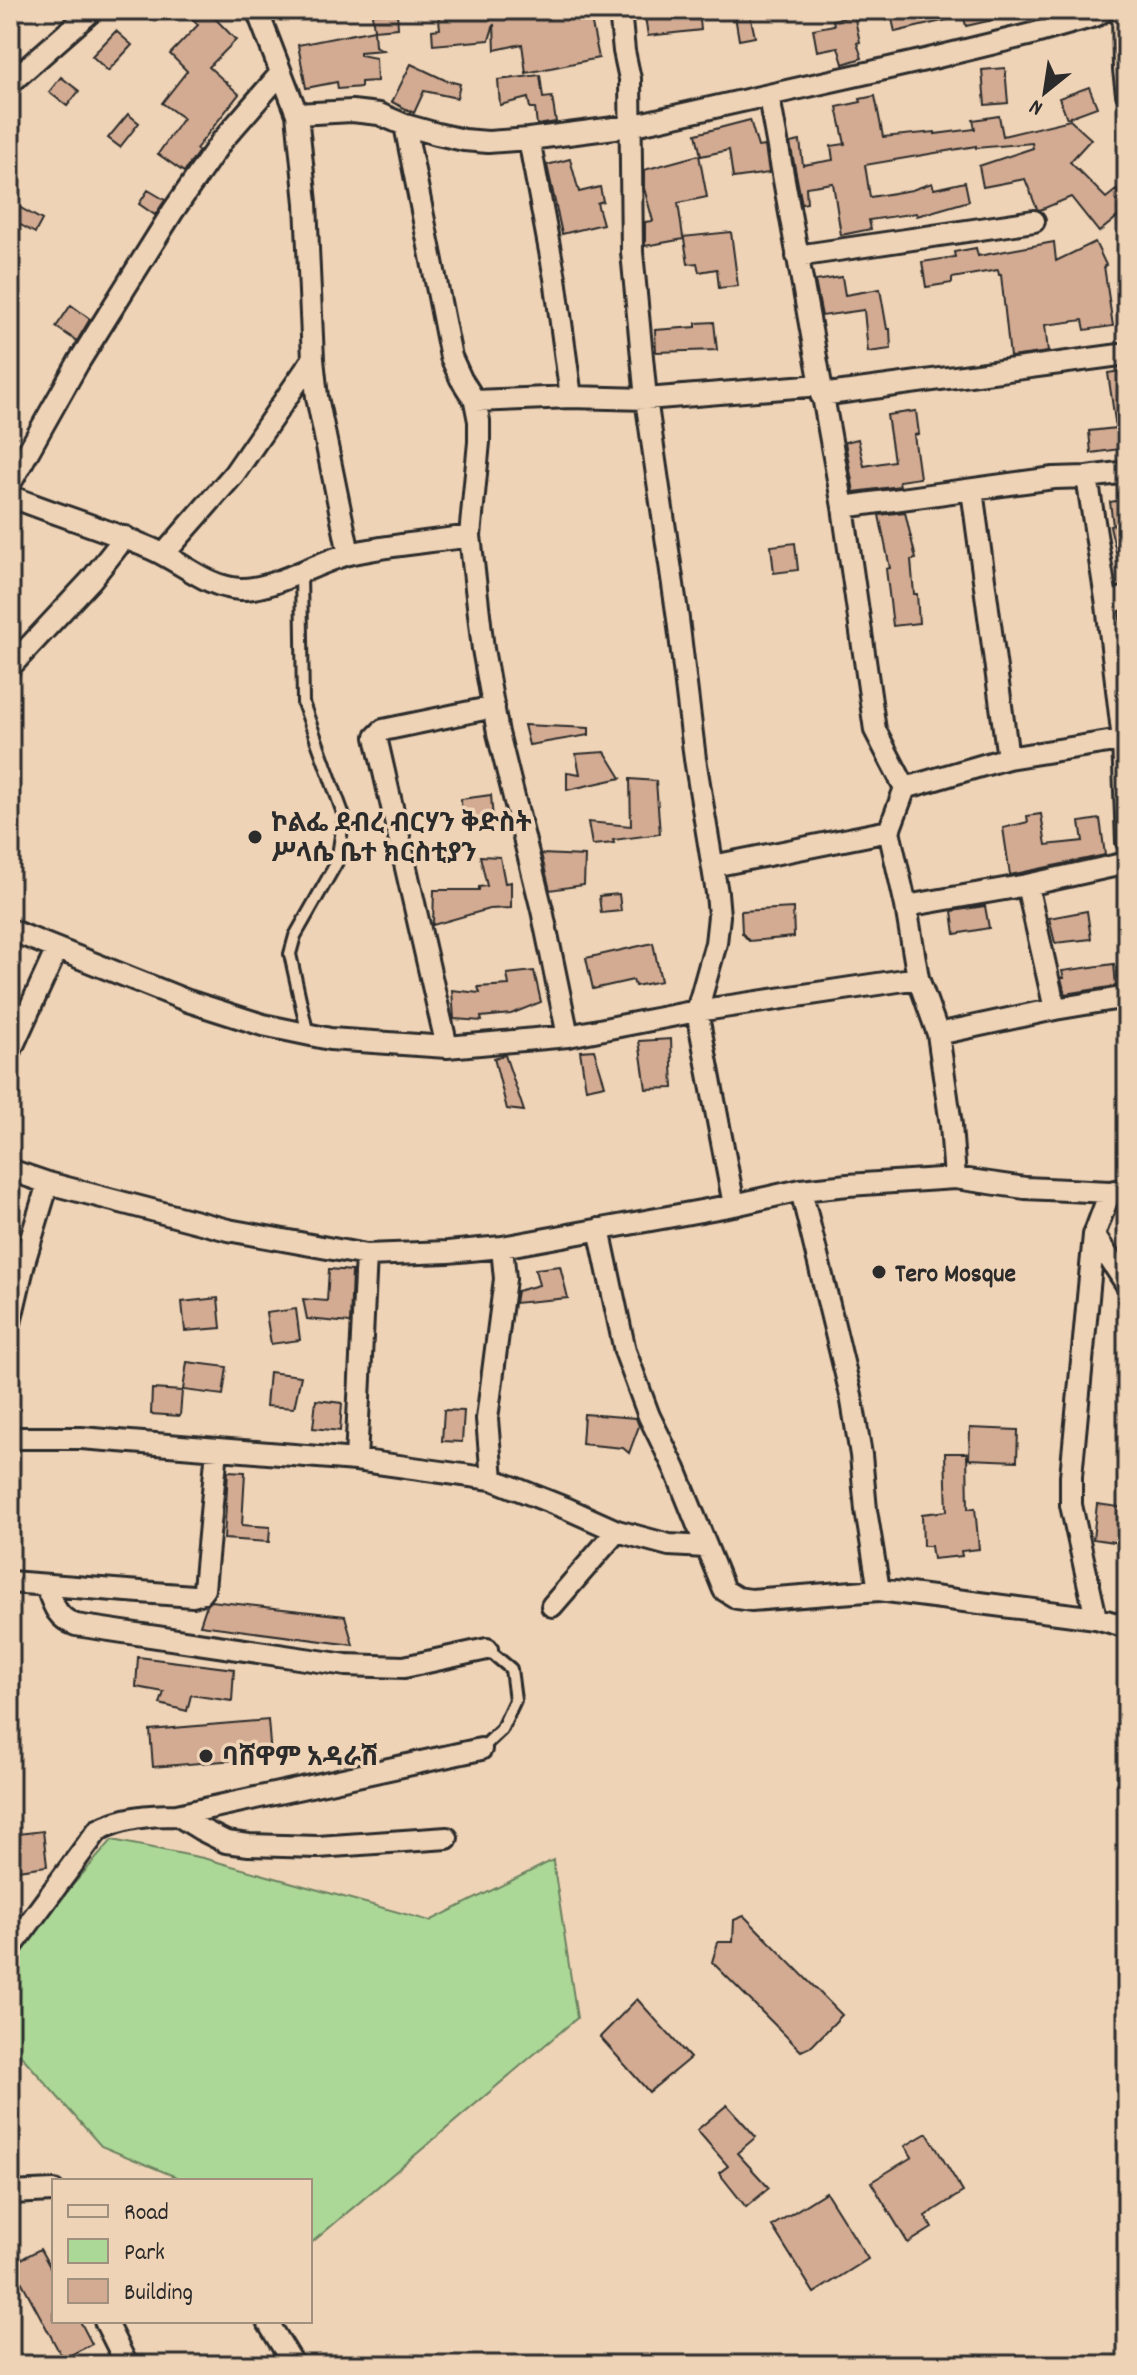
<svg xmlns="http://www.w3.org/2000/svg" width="1137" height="2375" font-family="Dekko,'Noto Sans Ethiopic',sans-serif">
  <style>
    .green { fill: #acd897; stroke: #6c8261; stroke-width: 2 }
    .building { fill: #d3ab92; stroke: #2b2b2b; stroke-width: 2 }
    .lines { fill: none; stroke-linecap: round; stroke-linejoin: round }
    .lane-casing { stroke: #2b2b2b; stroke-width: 16 }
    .street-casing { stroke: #2b2b2b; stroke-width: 26 }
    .lane { stroke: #efd3b6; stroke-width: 10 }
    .street { stroke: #efd3b6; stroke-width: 20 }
    .poi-dot { fill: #2b2b2b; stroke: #efd3b6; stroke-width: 3 }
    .labels { text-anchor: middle; stroke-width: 7; stroke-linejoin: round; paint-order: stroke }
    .poi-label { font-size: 26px; font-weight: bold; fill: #2b2b2b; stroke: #efd3b6; text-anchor: start }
  </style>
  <rect width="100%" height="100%" fill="#efd3b6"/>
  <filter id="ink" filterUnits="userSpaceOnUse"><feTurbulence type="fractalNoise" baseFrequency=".0125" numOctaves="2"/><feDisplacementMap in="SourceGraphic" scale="16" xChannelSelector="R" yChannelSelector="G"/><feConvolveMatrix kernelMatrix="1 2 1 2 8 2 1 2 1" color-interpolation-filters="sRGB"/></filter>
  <g filter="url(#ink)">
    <path class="green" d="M112,1840L203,1858L430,1921L553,1860L577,2018L310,2244V2181H186L101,2146L10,2043V1957Z"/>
    <path class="building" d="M185,10H207L236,40L209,67L239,94L196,149L199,151L184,172L158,154L183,118L162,103L187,71L170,54L198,25Z
      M438,10H538L540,19L589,10L599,58L526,73L522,44L495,50L494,24L489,40L433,45L432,30L440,29Z
      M644,10H699L701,30L648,36Z
      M734,10H749L755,37L739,40Z
      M890,10H955V18L895,32Z
      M962,10H1009L1010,16L966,26Z
      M397,12L398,28L374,30L372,14Z
      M854,15L860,42L857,43L862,58L843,64L838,47L817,51L813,29L834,25L833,20Z
      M374,30L375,46L383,50L360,52V55L376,58L377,81L361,82V87L338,89L337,82L306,88L298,45Z
      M116,31L132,45L108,71L92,56Z
      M411,64L445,80L460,84L457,98L424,91L414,113L392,102Z
      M1005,68L1008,103L985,105L982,70Z
      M540,75L543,98L552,97L556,122L537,125L535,108H530L528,98L500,105L498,80Z
      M61,77L79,91L67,106L49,92Z
      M1089,87L1097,107L1067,118L1059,98Z
      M875,96L883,137L935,132V134L975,129L973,120L999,116L1003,136L1070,120L1091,139L1070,162L1106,198L1116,190L1127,202V209L1099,232L1071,197L1040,210L1037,209L1025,179L983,187L979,166L1033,148L1032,143L976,148V146L865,165L870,197L912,190L932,183L934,189L965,182L969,201L917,216L916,213L869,220L871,229L841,235L833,183L806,187L807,203L802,204L790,143L800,141L803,165L833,160L831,146L845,144L837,107L861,102L860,99Z
      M128,114L139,123L120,147L108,138Z
      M750,120L758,147L765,146L769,173L733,178L729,150L701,156L696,134Z
      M699,155L707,197L678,203L683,237L731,232L738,286L719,288L717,269L699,272L697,263L688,264L684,239L645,246V222L653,221L644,188V170Z
      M570,159L579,192L600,187L603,201L597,203L603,224L562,234L547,165Z
      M148,190L165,200L155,215L139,204Z
      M10,202L42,220L35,233L10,219Z
      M1054,242L1056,261L1095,242L1106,265L1104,266L1113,326L1085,330L1083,320L1045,325L1048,352L1010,357L1001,275H999L998,270L952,278V283L926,287L922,262L955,257L954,252L976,248L978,256Z
      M842,277L845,295L880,289L887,329H890L891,349L868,352L864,310L822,316L815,281Z
      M71,305L90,319L77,341L56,327Z
      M714,322L717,350L656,352L655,330L696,327V323Z
      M1127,370V448L1091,453L1089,431L1116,428L1108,373Z
      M916,411L919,434L914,435L920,478L899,481L900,486L854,492L845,442L858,439L864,466L894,461L887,415Z
      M1127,499V559L1118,560L1110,526L1113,525L1110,502Z
      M905,512L916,559L911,560L914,594H917L919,623L893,626L886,569L890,568L879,515Z
      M795,543L798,570L774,573L771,546Z
      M524,725L589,728V735L529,745Z
      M605,752L621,778L567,790V772L580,774L576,754Z
      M630,779L656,781L660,834L613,840L614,843L592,845L588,822L631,826Z
      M491,795L493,820L462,821L461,799Z
      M1041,814L1046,845L1083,841L1080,822L1100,819L1105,855L1010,875L1003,828L1028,822L1027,816Z
      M541,854L585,856L584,885L550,890Z
      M480,856L500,857L505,883L511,882V908L489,909L433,925L434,890H479V887L487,886Z
      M619,894L621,911L601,913L599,896Z
      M985,906L989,928L955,934L952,911Z
      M793,908L794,937L749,941L742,933L741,911Z
      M1087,911L1091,939L1055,943L1049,918Z
      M653,943L661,981L635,986L633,980L593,989L586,958Z
      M1114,964L1116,986L1065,994L1061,978H1064L1062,971Z
      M534,971L541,1002L511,1014L481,1017L482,1021L454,1019L452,990L480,993L478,987L509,985L507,974Z
      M671,1039L673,1088L646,1089L639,1041Z
      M594,1050L605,1085L586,1089L580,1051Z
      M505,1055L524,1111L507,1109L494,1058Z
      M560,1266L568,1298L515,1303L517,1291L539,1285L535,1269Z
      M329,1269L352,1271L350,1323L307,1319L303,1299L327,1301Z
      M218,1298L221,1328L185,1331L182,1302Z
      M296,1309L300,1340L271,1344L266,1313Z
      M187,1362L227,1367L223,1395L183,1390Z
      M269,1372L301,1376L294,1408L266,1406Z
      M152,1389L182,1391L180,1416L151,1414Z
      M316,1400L342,1403L340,1431L313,1428Z
      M444,1410L464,1411L462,1442L442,1441Z
      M584,1414L636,1418L639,1426L629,1453L623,1448L582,1444Z
      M970,1428L1018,1430L1017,1461L969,1459Z
      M945,1453H967L968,1509L975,1508L979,1549L961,1551L962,1556L933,1559L931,1546H923L922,1514L947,1511Z
      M228,1471L245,1472L242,1525L270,1527L269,1542L224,1539Z
      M1097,1504L1126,1508L1121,1543L1093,1539Z
      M211,1601L345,1616L353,1645L200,1625L207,1604Z
      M138,1657L234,1669L232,1701L191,1695L187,1711L160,1704L164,1692L136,1687Z
      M268,1720L271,1757L153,1767L150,1730Z
      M43,1831L47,1866L10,1871V1835Z
      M744,1916L842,2015L812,2046L801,2051L712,1962L718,1942H733L734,1920Z
      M637,1999L690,2058L649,2092L600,2037Z
      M727,2105L756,2137L737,2153L769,2188L746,2207L719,2173L728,2166L697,2130Z
      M927,2133L963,2192L925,2216L932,2228L908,2243L871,2182L912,2157L905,2146Z
      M826,2192L868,2259L814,2293L772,2226Z
      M40,2249L54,2274V2321H80L92,2344L63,2359L12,2264Z"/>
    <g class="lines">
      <g class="lane-casing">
        <path id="lane" d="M301,572L303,703L344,816L337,862L295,936L290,954L308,1035
          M481,1749L501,1730L515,1700L511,1669L487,1649"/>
      </g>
      <g class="street-casing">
        <path id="street" d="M257,10L297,114L306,203L313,359L317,397L349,554
          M620,10L624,51L630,79L632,252L646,399L678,619L695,759L717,893L719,916L716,943L697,1011L734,1205
          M1123,10L1124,70L1127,94
          M10,83L93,10
          M769,97L843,507L875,730L905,788L889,831L906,906L918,978L938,1034L951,1125L955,1178
          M297,114L352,111L379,114L405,125L437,134L464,140L488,142L529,139L630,126L925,60L1032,34L1095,16L1105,10
          M405,125L451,357L461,379L475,401L479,421V442L470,536L483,649L498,733L542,910L568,1036
          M529,139L555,278L571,397
          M797,256L1034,221
          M821,395L1127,354
          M475,401L571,397L646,399L820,385
          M1087,477L1107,605L1123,740L1127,842
          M10,484L78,363L173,211L221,142L281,73
          M972,490L1008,758
          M10,496C57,515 106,529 152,549C182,562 206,587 240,589C273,590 317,562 349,554C388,545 430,542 470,536
          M843,507L1054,478L1087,477L1127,472
          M164,554L234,474L313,359
          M1107,605L1127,596
          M10,667L91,580L125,537
          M905,788L1008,758L1127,739
          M713,866L889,831
          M1027,885L1055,1009
          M906,906L1027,885L1127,863
          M10,930L188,1001L263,1025L330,1039L447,1047L568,1036L697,1011L918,978
          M938,1034L1055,1009L1127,997
          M447,1047L376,737L383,730L494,707
          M10,1052L57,949
          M10,1170L48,1183L228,1230L366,1255L448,1252L502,1247L734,1205L801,1190L848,1185L955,1178L1025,1188L1110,1192L1127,1189
          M801,1190L851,1395L861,1455L866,1510L879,1590
          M599,1229L625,1351L649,1416L675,1469L724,1590L737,1598L751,1600L879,1590L1096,1618L1127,1627
          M1094,1235L1127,1285
          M10,1323L25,1259L48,1183
          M10,1438H81L356,1460L492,1479L568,1509L617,1531L669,1545L706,1547
          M356,1460L366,1255
          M492,1479L487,1419L505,1279L502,1247
          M10,1582L193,1596L200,1594L204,1589L217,1449
          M46,1585C53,1604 56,1618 76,1625L346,1665L404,1667L487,1649
          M552,1606L617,1531
          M1096,1618L1071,1505V1476L1094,1235L1110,1192
          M177,1815L200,1829L226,1842L249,1845L318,1847L447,1838
          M10,1949L98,1830C124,1817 148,1815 177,1815L481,1749
          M10,2193L54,2191
          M105,2321L127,2365
          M267,2321L294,2365"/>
      </g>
      <use href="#lane" class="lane"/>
      <use href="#street" class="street"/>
    </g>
  </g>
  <g class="poi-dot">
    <circle cx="255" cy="837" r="8"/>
    <circle cx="879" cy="1272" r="8"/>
    <circle cx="206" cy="1756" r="8"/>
  </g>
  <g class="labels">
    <g class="poi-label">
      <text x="271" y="831">ኮልፌ ደብረ ብርሃን ቅድስት<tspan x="271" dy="30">ሥላሴ ቤተ ክርስቲያን</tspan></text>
      <text x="895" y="1281">Tero Mosque</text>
      <text x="222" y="1765">ባሸዋም አዳራሽ</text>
    </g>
  </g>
  <rect width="1137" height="2375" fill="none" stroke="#efd3b6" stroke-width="40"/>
  <rect x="20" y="20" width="1097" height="2335" fill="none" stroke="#2b2b2b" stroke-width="3" filter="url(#ink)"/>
  <rect x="52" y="2179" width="260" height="144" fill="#efd3b6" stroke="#a1907e" stroke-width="2"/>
  <rect x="68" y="2205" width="40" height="12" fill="#efd3b6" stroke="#a1907e" stroke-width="2"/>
  <text x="124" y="2219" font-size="24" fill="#2b2b2b">Road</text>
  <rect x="68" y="2239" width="40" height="24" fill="#acd897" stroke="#a1907e" stroke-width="2"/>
  <text x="124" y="2259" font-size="24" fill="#2b2b2b">Park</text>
  <rect x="68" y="2279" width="40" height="24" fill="#d3ab92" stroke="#a1907e" stroke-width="2"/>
  <text x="124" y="2299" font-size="24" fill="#2b2b2b">Building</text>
  <g transform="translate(1045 92) rotate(210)" stroke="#efd3b6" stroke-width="6" paint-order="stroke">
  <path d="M0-6L14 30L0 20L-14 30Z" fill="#2b2b2b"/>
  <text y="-12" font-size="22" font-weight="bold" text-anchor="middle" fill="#2b2b2b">N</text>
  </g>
</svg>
